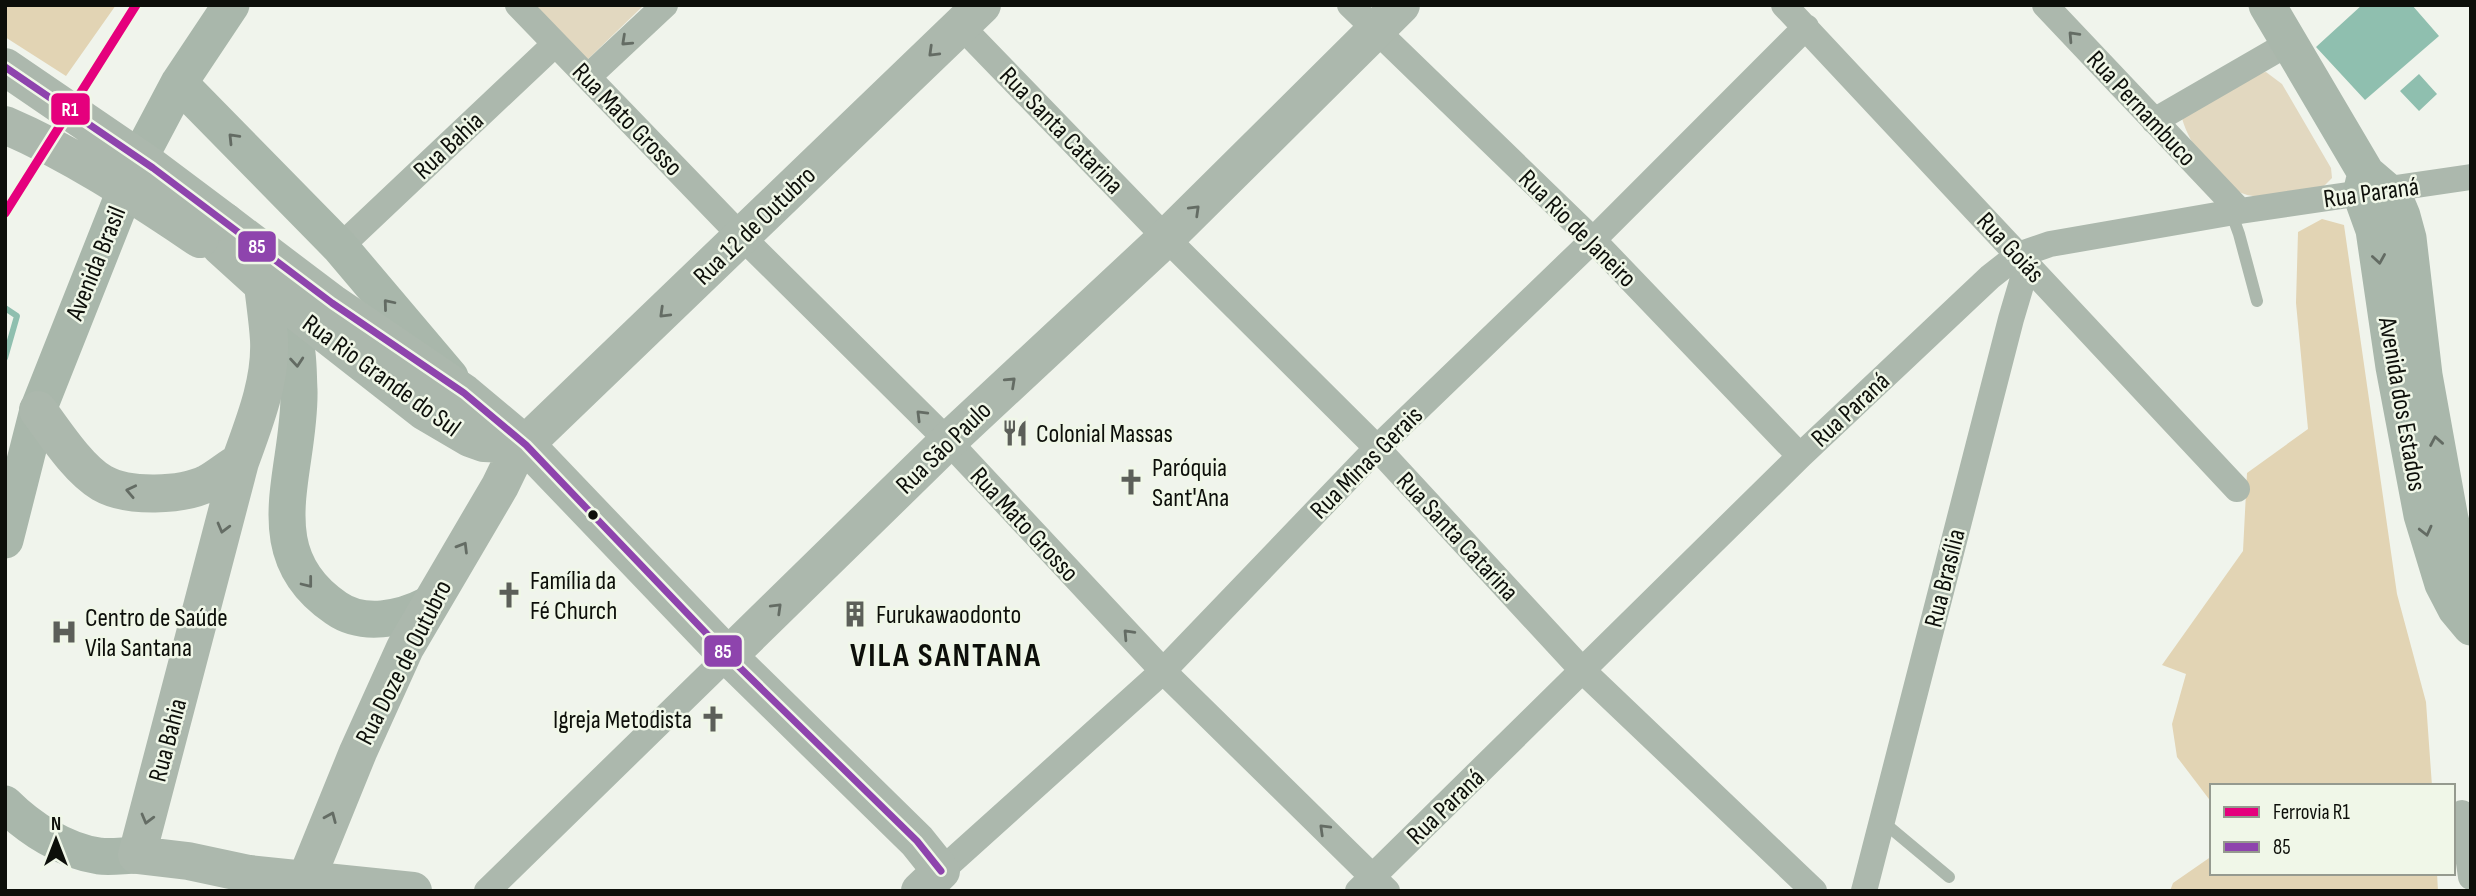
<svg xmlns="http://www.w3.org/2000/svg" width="2476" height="896" font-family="'Sofia Sans Condensed',sans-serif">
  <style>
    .green { fill: #e2d8c0 }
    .forest { fill: #e2d4b4 }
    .water { fill: #8fbfaf }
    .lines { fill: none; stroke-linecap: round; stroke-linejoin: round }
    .stream { stroke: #8fbfaf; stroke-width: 6 }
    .service { stroke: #acb8ad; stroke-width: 12 }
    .minor { stroke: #acb8ad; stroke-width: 26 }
    .secondary { stroke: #a9b7ab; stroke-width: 37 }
    .primary { stroke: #acb8ad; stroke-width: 38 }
    .primary-bridge { stroke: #acb8ad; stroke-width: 38 }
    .bus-1-casing { stroke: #f0f7e8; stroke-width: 12 }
    .bus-1 { stroke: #8e44ad; stroke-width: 7 }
    .rail-1-casing { stroke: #f0f7e8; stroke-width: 14 }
    .rail-1 { stroke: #e5007d; stroke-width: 9 }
    .oneway { stroke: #646c64 }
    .oneway2 { stroke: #636b63 }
    .bus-dot { fill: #0d0f0a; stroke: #f0f7e8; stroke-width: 2.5 }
    .labels { text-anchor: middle; stroke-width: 5; stroke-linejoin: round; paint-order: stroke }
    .street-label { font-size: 26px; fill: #0d0f0a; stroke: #f0f7e8 }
    .poi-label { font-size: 26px; fill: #0d0f0a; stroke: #f0f7e8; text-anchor: start }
    .district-label { font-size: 33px; font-weight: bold; letter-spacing: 2px; fill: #0d0f0a; stroke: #f0f7e8 }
    .line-badge { stroke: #f0f7e8; stroke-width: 2.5 }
    .badge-label { font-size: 19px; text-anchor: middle; font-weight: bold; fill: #fff }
  </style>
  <rect width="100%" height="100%" fill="#f0f4ec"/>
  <path class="green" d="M526,5H644L583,64Z
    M2266,72L2282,84L2331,168L2332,178L2324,186C2305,189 2271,198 2253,196C2223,193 2189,146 2182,118L2247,75Z"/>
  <path class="forest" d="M5,5H116L66,76L5,37Z
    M2322,219L2344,225L2397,594L2426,702L2432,786H2212V803L2177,757L2172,724L2186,674L2162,665L2243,551L2247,473L2308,429L2296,303L2298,232Z
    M2212,856V873H2437L2438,891H2170L2173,883Z"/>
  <path class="water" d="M2362,5H2412L2439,36L2365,100L2316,47Z
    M2419,74L2437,94L2419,111L2400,91Z"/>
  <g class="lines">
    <path class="stream" d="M5,308L17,316L5,358"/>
    <path class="service" d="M2231,212L2239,234L2257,301
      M1882,821L1949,877"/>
    <path class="minor" d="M518,5L742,237L948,441L1163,671L1387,891
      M1350,5L1593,240L1800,456
      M1784,5L2237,489
      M2045,5L2240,211
      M960,25L1166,238L1377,448L1583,671L1814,891
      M588,77L665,5
      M2154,121L2289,43
      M340,247L555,44
      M2462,813L2471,877
      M941,871L1163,671L1377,448L1593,240L1806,27
      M487,891L728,656
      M1358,891L1800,456L1990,277L2018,255L2050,244L2240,211L2471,177
      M1864,891L2011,319L2027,265"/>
    <path class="secondary" d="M2267,5L2366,173L2394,197L2402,216L2408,238L2424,375L2450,519L2461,559L2471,577
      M179,83L340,247L450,377
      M2366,173L2361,194L2374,230L2394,367L2422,515L2443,584L2456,609L2471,627
      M277,298C282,311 289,324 294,337C299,353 298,374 299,390C301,471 253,552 336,608C363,627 401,619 428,605
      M5,540L38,410L134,168L179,83L231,5
      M5,804C29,828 64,851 99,856C111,858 125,855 137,855"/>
    <path class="primary" d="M225,222L332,303L464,393L526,445L728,656L917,841L941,871L920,891
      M220,246L263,285C265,303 268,322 269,340C271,382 254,423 240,462L137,855L188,861L249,874L413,891
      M263,285L424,411L470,438L484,443L526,445
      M38,410C55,433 78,469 102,483C128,498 182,496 208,483C219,477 229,468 240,462
      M728,656L948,441L1166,238L1401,5
      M306,880L358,752L405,648L500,486L516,453L982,5"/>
    <path class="primary-bridge" d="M5,67L153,168L225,222
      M5,125C75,155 137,197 200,239"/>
    <g class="bus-1-casing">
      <path id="bus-1" d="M5,67L153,168L332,303L464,393L526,445L728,656L917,841L941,871"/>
    </g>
    <use href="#bus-1" class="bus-1"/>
    <g class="rail-1-casing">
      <path id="rail-1" d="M5,213L136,5"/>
    </g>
    <use href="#rail-1" class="rail-1"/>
  </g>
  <defs><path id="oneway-chevron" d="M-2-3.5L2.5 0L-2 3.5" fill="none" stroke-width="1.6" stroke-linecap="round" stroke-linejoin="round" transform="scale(1.75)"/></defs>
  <g class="oneway">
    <use href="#oneway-chevron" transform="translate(2073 36) rotate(-133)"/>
    <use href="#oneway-chevron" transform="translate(626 41) rotate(137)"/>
    <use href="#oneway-chevron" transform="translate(933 52) rotate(136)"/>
    <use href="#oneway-chevron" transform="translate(1195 210) rotate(-44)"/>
    <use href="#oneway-chevron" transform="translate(664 313) rotate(136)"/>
    <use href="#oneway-chevron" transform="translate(1011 382) rotate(-43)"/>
    <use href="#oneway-chevron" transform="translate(921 415) rotate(-135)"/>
    <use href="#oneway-chevron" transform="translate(131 491) rotate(-168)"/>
    <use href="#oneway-chevron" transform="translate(223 528) rotate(105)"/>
    <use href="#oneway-chevron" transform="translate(463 547) rotate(-59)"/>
    <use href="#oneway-chevron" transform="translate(777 608) rotate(-44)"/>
    <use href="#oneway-chevron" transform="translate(1128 634) rotate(-133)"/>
    <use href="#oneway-chevron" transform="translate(331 817) rotate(-67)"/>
    <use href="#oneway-chevron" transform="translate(147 819) rotate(105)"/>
    <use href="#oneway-chevron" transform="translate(1324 829) rotate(-136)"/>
  </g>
  <g class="oneway2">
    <use href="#oneway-chevron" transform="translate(233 138) rotate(-134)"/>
    <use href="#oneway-chevron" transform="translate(2379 259) rotate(81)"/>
    <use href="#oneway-chevron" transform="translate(388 304) rotate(-130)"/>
    <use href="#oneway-chevron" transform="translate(297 362) rotate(85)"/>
    <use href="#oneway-chevron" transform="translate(2436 441) rotate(-100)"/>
    <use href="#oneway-chevron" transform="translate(2426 531) rotate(76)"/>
    <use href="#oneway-chevron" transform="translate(308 583) rotate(52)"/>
  </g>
  <defs>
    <g id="restaurant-bare" transform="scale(2.1)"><path d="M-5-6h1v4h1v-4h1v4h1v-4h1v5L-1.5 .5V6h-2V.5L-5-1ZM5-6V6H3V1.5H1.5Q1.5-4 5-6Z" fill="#5c5f59" stroke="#f0f7e8" stroke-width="2.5" paint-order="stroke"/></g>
    <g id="church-bare" transform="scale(2.1)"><path d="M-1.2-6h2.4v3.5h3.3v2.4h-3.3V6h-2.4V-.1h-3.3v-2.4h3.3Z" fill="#5c5f59" stroke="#f0f7e8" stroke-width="2.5" paint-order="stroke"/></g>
    <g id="building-bare" transform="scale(2.1)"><path d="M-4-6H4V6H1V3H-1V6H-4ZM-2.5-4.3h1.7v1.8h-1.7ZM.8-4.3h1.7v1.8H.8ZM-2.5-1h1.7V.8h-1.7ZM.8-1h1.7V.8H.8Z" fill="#5c5f59" stroke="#f0f7e8" stroke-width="2.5" paint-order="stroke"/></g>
    <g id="hospital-bare" transform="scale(2.1)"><path d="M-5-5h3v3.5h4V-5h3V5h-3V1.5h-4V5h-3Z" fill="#5c5f59" stroke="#f0f7e8" stroke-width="2.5" paint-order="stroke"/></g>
  </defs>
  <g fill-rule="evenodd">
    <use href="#restaurant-bare" x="1015" y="433"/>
    <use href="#church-bare" x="1131" y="482"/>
    <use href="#church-bare" x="509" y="595"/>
    <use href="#building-bare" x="855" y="614"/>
    <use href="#hospital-bare" x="64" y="632"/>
    <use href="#church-bare" x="713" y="719"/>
  </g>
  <circle class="bus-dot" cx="593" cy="515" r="6"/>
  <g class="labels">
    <g class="street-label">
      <text transform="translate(2142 108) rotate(47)" y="9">Rua Pernambuco</text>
      <text transform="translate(628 119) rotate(46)" y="9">Rua Mato Grosso</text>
      <text transform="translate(1062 130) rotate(46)" y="9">Rua Santa Catarina</text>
      <text transform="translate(448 145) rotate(-43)" y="9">Rua Bahia</text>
      <text transform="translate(2371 192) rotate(-8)" y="9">Rua Paraná</text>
      <text transform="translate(754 225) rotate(-44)" y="9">Rua 12 de Outubro</text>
      <text transform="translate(1578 228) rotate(45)" y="9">Rua Rio de Janeiro</text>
      <text transform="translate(2011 247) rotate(47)" y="9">Rua Goiás</text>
      <text transform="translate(95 263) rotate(-68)" y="9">Avenida Brasil</text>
      <text transform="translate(382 375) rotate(36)" y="9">Rua Rio Grande do Sul</text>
      <text transform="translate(2403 404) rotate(80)" y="9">Avenida dos Estados</text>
      <text transform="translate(1850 409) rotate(-43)" y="9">Rua Paraná</text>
      <text transform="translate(943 447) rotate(-44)" y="9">Rua São Paulo</text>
      <text transform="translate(1366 462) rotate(-45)" y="9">Rua Minas Gerais</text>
      <text transform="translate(1025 524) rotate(47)" y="9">Rua Mato Grosso</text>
      <text transform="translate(1458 536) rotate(47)" y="9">Rua Santa Catarina</text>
      <text transform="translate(1944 578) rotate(-76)" y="9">Rua Brasília</text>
      <text transform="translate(403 662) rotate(-63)" y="9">Rua Doze de Outubro</text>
      <text transform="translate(167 740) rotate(-75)" y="9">Rua Bahia</text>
      <text transform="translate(1445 806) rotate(-44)" y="9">Rua Paraná</text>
    </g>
    <g class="poi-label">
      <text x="1036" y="442">Colonial Massas</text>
      <text x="1152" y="476">Paróquia<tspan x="1152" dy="30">Sant'Ana</tspan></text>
      <text x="530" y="589">Família da<tspan x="530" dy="30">Fé Church</tspan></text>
      <text x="876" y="623">Furukawaodonto</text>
      <text x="85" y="626">Centro de Saúde<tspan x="85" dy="30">Vila Santana</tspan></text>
      <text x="692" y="728" text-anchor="end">Igreja Metodista</text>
    </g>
    <g class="district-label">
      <text x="946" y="666">VILA SANTANA</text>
    </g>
  </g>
  <g class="line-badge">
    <rect x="50" y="92" width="41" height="34" rx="7" fill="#e5007d"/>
    <rect x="237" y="230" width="40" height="33" rx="7" fill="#8e44ad"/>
    <rect x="703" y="634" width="40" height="34" rx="7" fill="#8e44ad"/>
  </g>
  <g class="badge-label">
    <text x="70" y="116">R1</text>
    <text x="257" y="253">85</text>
    <text x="723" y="658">85</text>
  </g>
  <rect width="2476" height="896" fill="none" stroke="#0d0f0a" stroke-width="14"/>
  <rect x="2210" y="784" width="245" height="91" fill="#f0f7e8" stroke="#959a8f" stroke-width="2"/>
  <rect x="2224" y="807" width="35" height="10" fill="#e5007d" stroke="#959a8f" stroke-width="2"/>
  <text x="2273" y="819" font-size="21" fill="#0d0f0a">Ferrovia R1</text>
  <rect x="2224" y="842" width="35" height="10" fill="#8e44ad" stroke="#959a8f" stroke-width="2"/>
  <text x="2273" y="854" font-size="21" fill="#0d0f0a">85</text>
  <g transform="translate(56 840)" stroke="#f0f7e8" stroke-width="5" paint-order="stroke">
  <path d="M0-5L12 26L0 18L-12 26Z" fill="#0d0f0a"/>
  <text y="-10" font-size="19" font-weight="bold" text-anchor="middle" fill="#0d0f0a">N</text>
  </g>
</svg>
